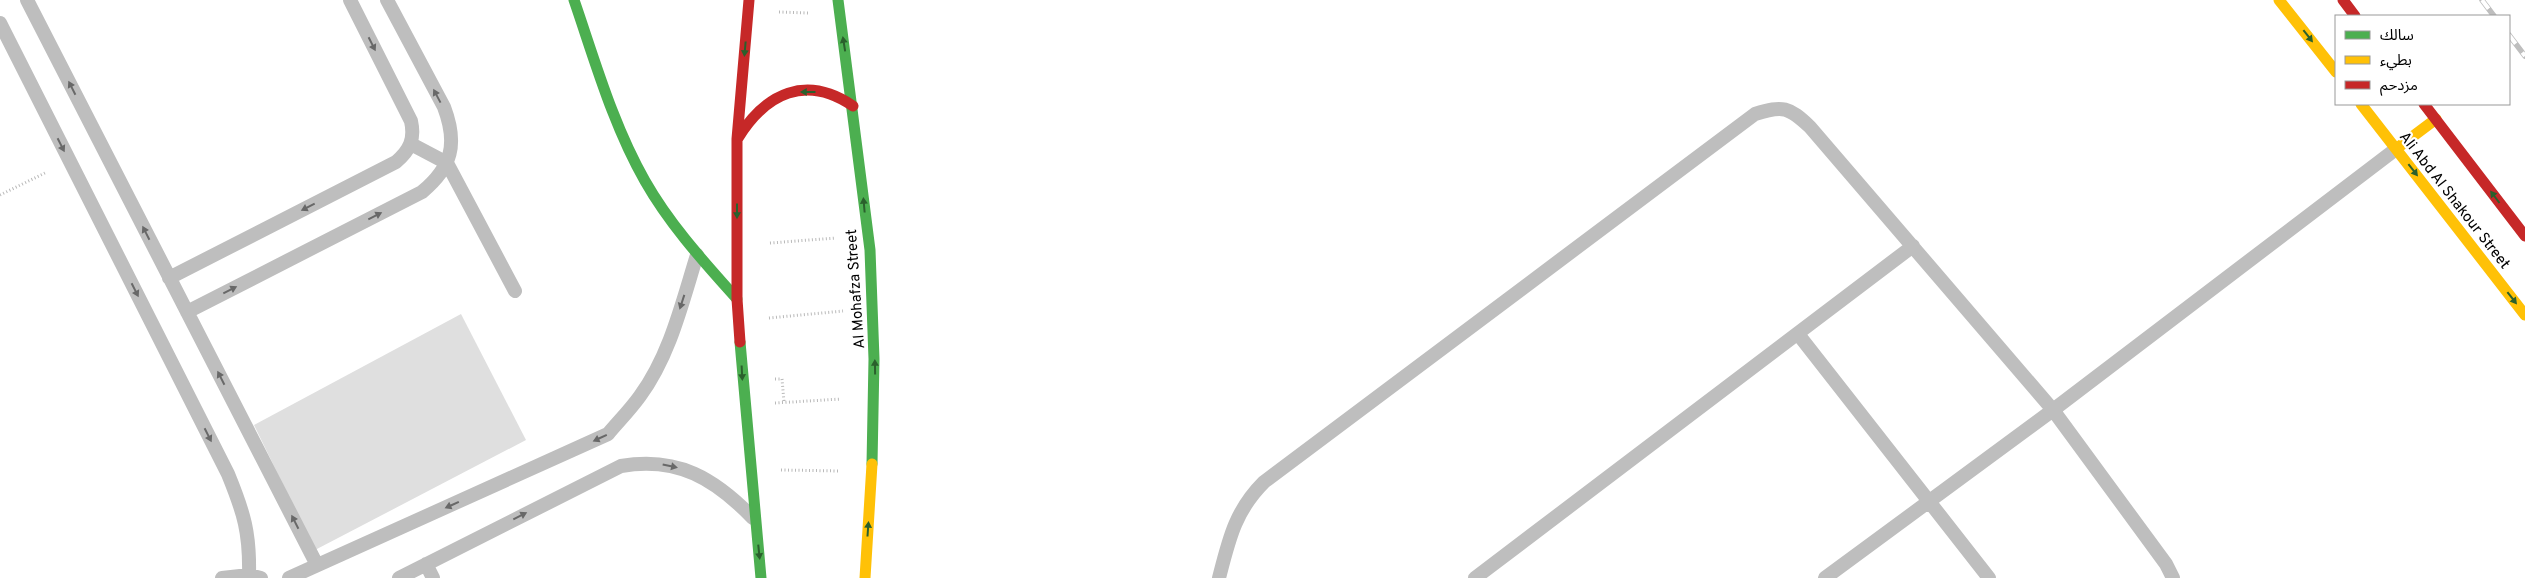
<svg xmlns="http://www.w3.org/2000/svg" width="2525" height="578" font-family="Overpass,'Noto Sans Arabic',sans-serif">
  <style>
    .building { fill: #dfdfdf }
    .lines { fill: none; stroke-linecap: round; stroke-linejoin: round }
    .path { stroke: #b9b9b9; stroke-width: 3; stroke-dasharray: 1 2.5; stroke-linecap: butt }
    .lane { stroke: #bebebe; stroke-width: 14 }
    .fast { stroke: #4caf50; stroke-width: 11 }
    .slow { stroke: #ffc107; stroke-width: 11 }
    .jam { stroke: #c62828; stroke-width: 11 }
    .rail-casing { stroke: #bebebe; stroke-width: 5.5 }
    .rail { stroke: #fff; stroke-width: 4; stroke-dasharray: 11; stroke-linecap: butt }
    .oneway { fill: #2a602c }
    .oneway2 { fill: #686868 }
    .labels { text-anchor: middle; stroke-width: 4.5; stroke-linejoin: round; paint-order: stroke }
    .street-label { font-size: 15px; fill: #000; stroke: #fff }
  </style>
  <rect width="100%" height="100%" fill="#fff"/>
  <path class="building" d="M461,314L526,440L315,550L254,425Z"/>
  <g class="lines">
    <path class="path" d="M779,12L808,13
      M0,195L47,172
      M770,243L836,238
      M769,318L843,311
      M775,379H782L784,402
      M775,403L841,399
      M781,470L840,471"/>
    <path class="lane" d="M27,0L317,565
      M0,23L228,474C244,513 250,533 249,575
      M411,144L447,163L515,291
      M169,278L396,162C410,150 415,139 411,121L350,0
      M187,312L422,192C452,167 458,144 444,107L387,0
      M1798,334L1989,578
      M426,564L433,578
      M222,578L249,575L261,578
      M289,578L608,434C618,422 630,410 640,396C670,355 682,303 697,255
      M399,578L621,466C678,456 715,479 753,518
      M1219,578C1229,539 1235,511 1264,482L1755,114C1783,105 1789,107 1810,127L2053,410L2166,564L2173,578
      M1475,578L1913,246
      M1825,578L2053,410L2396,149"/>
    <path class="fast" d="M574,0C595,61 613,125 645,181C670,225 704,262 737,299
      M838,0L870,250L874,359L872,464
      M740,342L761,578"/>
    <path class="slow" d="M2279,0L2336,72
      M2361,104L2525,315
      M2396,149L2436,119
      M865,578L872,464"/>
    <path class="jam" d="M2343,0L2355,16
      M2424,104L2525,236
      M738,138C766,93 806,74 853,106
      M740,342L737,299V139L749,0"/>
    <g class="rail-casing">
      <path id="rail" d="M2482,0L2494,16
        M2509,35L2525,56"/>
    </g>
    <use href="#rail" class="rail"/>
  </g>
  <defs><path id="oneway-solid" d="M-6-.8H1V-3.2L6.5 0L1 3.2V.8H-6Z" transform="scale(1.25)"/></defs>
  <g class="oneway">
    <use href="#oneway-solid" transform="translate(2308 36) rotate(52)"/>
    <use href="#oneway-solid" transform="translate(844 44) rotate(-99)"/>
    <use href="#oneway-solid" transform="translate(745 49) rotate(95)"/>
    <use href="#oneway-solid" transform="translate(808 92) rotate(-180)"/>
    <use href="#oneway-solid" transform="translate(2413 170) rotate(52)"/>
    <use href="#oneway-solid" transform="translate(2495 197) rotate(-127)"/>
    <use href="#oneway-solid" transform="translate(864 205) rotate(-95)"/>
    <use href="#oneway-solid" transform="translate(737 211) rotate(90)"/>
    <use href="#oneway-solid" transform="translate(2512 298) rotate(52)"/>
    <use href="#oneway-solid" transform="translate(875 367) rotate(-91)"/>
    <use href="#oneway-solid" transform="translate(742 373) rotate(87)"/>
    <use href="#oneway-solid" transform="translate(868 529) rotate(-86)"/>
    <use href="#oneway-solid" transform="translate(759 552) rotate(84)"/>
  </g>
  <g class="oneway2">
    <use href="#oneway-solid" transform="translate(372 44) rotate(63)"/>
    <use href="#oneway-solid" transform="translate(72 88) rotate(-117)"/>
    <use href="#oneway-solid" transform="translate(437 96) rotate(-118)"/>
    <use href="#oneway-solid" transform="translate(61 145) rotate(63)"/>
    <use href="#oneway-solid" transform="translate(308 207) rotate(153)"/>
    <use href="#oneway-solid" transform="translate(375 216) rotate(-27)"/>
    <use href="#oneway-solid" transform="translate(146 233) rotate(-117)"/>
    <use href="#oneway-solid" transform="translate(135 290) rotate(63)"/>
    <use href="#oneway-solid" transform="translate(230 290) rotate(-27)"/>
    <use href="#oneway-solid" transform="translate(682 302) rotate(108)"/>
    <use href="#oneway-solid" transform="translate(221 378) rotate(-117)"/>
    <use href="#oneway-solid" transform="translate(208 435) rotate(63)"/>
    <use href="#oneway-solid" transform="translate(600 438) rotate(155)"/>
    <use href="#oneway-solid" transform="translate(670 466) rotate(12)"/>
    <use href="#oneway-solid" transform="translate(452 505) rotate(156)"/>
    <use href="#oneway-solid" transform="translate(520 516) rotate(-27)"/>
    <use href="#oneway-solid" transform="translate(295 522) rotate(-117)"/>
  </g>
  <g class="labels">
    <g class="street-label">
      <text transform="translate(2455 200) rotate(52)" y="5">Ali Abd Al Shakour Street</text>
      <text transform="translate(855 289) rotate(-94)" y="5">Al Mohafza Street</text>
    </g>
  </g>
  <rect x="2335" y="15" width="175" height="90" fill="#ffffff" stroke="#999999"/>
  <rect x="2345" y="31" width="25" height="8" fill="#4caf50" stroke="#999999"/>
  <text x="2380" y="40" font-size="15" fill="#000000">سالك</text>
  <rect x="2345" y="56" width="25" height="8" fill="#ffc107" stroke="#999999"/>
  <text x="2380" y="65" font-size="15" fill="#000000">بطيء</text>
  <rect x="2345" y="81" width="25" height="8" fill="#c62828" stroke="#999999"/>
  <text x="2380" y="90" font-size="15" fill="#000000">مزدحم</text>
</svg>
